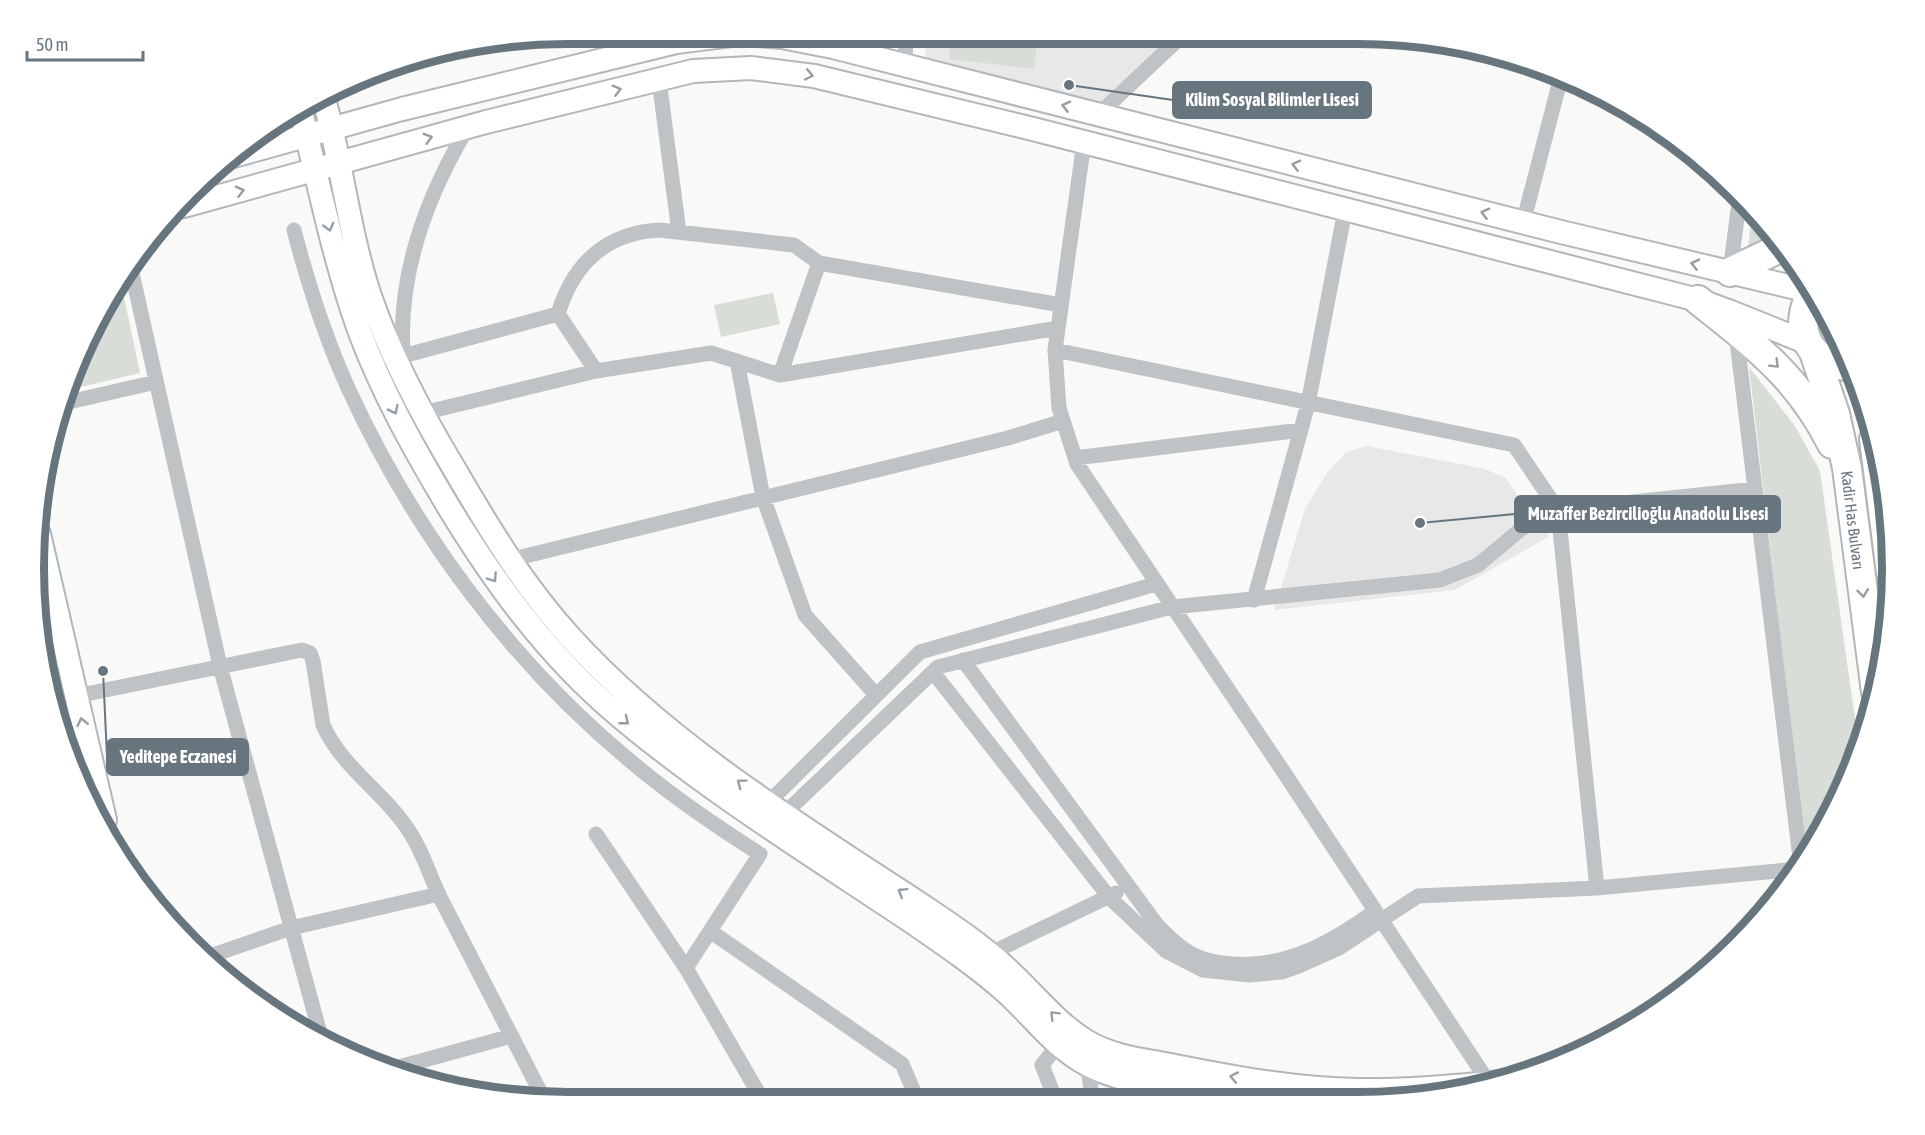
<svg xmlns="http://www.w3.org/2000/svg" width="1925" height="1135" font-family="'Asap Condensed',sans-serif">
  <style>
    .built { fill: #e7e8e7 }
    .green { fill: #d9ddd7 }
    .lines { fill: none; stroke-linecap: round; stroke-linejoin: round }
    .secondary-casing { stroke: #b1b7bb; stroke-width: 26 }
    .highway-casing { stroke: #b3b6b9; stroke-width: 32 }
    .street { stroke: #bfc3c6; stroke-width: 15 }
    .secondary { stroke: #fff; stroke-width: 22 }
    .highway { stroke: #fff; stroke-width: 28 }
    .oneway { stroke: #959ea5 }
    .labels { text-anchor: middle; stroke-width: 6; stroke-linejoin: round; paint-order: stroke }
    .street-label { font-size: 16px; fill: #67757e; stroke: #fff }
    .rim { fill: none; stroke: #67757e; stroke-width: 8 }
    .leader { fill: none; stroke: #67757e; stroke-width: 2 }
    .callout-dot { fill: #67757e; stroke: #fff; stroke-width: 2 }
    .callout { fill: #67757e; stroke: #67757e; stroke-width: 2 }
    .callout-label { font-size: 18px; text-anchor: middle; font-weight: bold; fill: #fff }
  </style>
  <rect width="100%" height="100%" fill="#f9f9f7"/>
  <path class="built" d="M926,34H1175L1098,108L925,62Z
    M1367,446L1485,469L1506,478L1527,510L1550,536L1455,590L1274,610L1305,509L1327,473L1346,452Z"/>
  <path class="green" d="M952,34H1038L1034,69L949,59Z
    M1752,210L1776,239L1747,257Z
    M120,278L140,373L64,391Z
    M773,293L780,324L721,337L714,305Z
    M1819,303L1847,355L1827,349L1814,328Z
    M1749,367L1795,426L1820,471L1859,747L1851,772L1806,856Z"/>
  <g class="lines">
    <g class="secondary-casing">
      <path id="secondary" d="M324,99C342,164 349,233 370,296C391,357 422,415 455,470C490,530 523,585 570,637C666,743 798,824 917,902C947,922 979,943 1005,967C1032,991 1055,1022 1086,1041C1112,1057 1145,1060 1175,1066C1236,1078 1296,1089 1358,1090C1406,1091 1454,1086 1501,1082
        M301,112C319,185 334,260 359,330C382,392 414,449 448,506C495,583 547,655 617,714C708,791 815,857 915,924C947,946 979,968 1008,994C1035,1019 1056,1049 1090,1066C1116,1079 1145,1083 1174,1088C1200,1092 1227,1096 1253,1101
        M230,157L402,109L676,42L731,35H757L782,37L833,47L1561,232L1813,292
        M184,206L486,122L693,71L751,68L814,76L1033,129L1698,300L1731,312L1808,343
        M39,534L105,820"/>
    </g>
    <g class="highway-casing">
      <path id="highway" d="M1730,272L1782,247
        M1813,292C1790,326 1809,367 1852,366
        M1698,300C1757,347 1797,376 1832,444
        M1814,352L1835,414L1847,468L1876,692
        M1874,439L1891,573"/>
    </g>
    <path class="street" d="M905,65L906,33
      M659,80L679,232
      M1099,114L1184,34
      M1084,142L1055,350L1059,408L1077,464L1283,771L1489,1083
      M1523,223L1561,77
      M294,230C308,284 325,337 348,388C412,528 509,660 628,759C669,794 714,825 760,854L686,968
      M819,263L1061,305
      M130,264L220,666L321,1037
      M1730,272L1740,195
      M558,314L596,371
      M1736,333L1801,866
      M403,356L558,314C573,264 606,233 659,230L794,245L819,263L780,375
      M737,361L763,497L805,615L876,695
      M404,365C395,280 425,199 468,127
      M60,404L156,382
      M423,413L596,371L711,353L780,375L1058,328
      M1075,458L1301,430
      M509,560L1008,438L1063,421
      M1254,600L1308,404L1345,210
      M963,660L1157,925C1169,937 1181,949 1196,956C1207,961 1220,963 1232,964C1287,968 1332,942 1375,911
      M933,672L1109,897L1166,951L1203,970L1249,975L1282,972L1299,966L1339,948L1418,896L1597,888L1558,510L1514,445L1055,350
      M76,696L297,651L302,650L310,653L313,661L323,725C342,768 384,792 409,831C424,853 430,878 442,901C476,968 511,1034 545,1101
      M768,803L920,652L1156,584
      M784,814L938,667L1172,607L1440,580L1478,565L1532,520L1558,510L1755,489
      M596,834L686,968L763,1101
      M1597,888L1798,869
      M710,931L902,1064L918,1101
      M989,954L1116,893
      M210,956L291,928L439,894
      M1087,1064L1093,1101
      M388,1070L512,1036
      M1056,1101L1042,1065L1058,1045"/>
    <use href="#secondary" class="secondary"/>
    <use href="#highway" class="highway"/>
  </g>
  <defs><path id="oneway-chevron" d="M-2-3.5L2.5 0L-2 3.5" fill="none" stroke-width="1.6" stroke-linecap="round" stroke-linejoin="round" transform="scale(1.5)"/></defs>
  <g class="oneway">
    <use href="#oneway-chevron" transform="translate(809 75) rotate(12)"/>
    <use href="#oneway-chevron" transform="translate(617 90) rotate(-14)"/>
    <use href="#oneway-chevron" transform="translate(1066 106) rotate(-166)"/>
    <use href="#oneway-chevron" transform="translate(428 138) rotate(-16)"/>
    <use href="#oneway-chevron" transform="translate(1296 165) rotate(-166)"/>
    <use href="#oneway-chevron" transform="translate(240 191) rotate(-15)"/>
    <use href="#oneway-chevron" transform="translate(1485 213) rotate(-166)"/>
    <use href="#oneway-chevron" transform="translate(329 227) rotate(75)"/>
    <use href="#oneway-chevron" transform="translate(1695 264) rotate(-167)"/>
    <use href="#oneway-chevron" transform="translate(1775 364) rotate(45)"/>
    <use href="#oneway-chevron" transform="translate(394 410) rotate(64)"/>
    <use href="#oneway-chevron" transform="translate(493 578) rotate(55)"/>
    <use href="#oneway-chevron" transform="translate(1863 593) rotate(83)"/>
    <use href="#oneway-chevron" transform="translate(625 721) rotate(38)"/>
    <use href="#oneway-chevron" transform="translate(82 722) rotate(-103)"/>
    <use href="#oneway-chevron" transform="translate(741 783) rotate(-143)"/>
    <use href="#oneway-chevron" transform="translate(902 892) rotate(-148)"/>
    <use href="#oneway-chevron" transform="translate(1054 1015) rotate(-135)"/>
    <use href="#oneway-chevron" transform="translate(1234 1077) rotate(-169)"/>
  </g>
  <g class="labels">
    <g class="street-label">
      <text transform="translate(1853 520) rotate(83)" y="6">Kadir Has Bulvarı</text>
    </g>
  </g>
  <path d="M0 0H1925V1135H0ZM568 44H1358A524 524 0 0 1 1882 568V568A524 524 0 0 1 1358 1092H568A524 524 0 0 1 44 568V568A524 524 0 0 1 568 44Z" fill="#fff" fill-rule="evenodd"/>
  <path class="rim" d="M568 44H1358A524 524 0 0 1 1882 568V568A524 524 0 0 1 1358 1092H568A524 524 0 0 1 44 568V568A524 524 0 0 1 568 44Z"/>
  <path class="leader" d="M1069 85L1173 100M1420 523L1515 514M103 671L107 757"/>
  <g class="callout-dot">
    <circle cx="1069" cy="85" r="6"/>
    <circle cx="1420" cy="523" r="6"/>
    <circle cx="103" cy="671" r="6"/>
  </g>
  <g class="callout">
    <rect x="1173" y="82" width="198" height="36" rx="6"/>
    <rect x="1515" y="496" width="265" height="36" rx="6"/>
    <rect x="107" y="739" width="141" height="36" rx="6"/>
  </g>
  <g class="callout-label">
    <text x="1272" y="106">Kilim Sosyal Bilimler Lisesi</text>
    <text x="1648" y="520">Muzaffer Bezircilioğlu Anadolu Lisesi</text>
    <text x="178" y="763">Yeditepe Eczanesi</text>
  </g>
  <path d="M27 51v9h116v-9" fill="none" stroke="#67757e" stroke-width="3"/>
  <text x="36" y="51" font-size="18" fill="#67757e" stroke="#ffffff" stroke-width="4.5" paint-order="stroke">50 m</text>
</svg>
